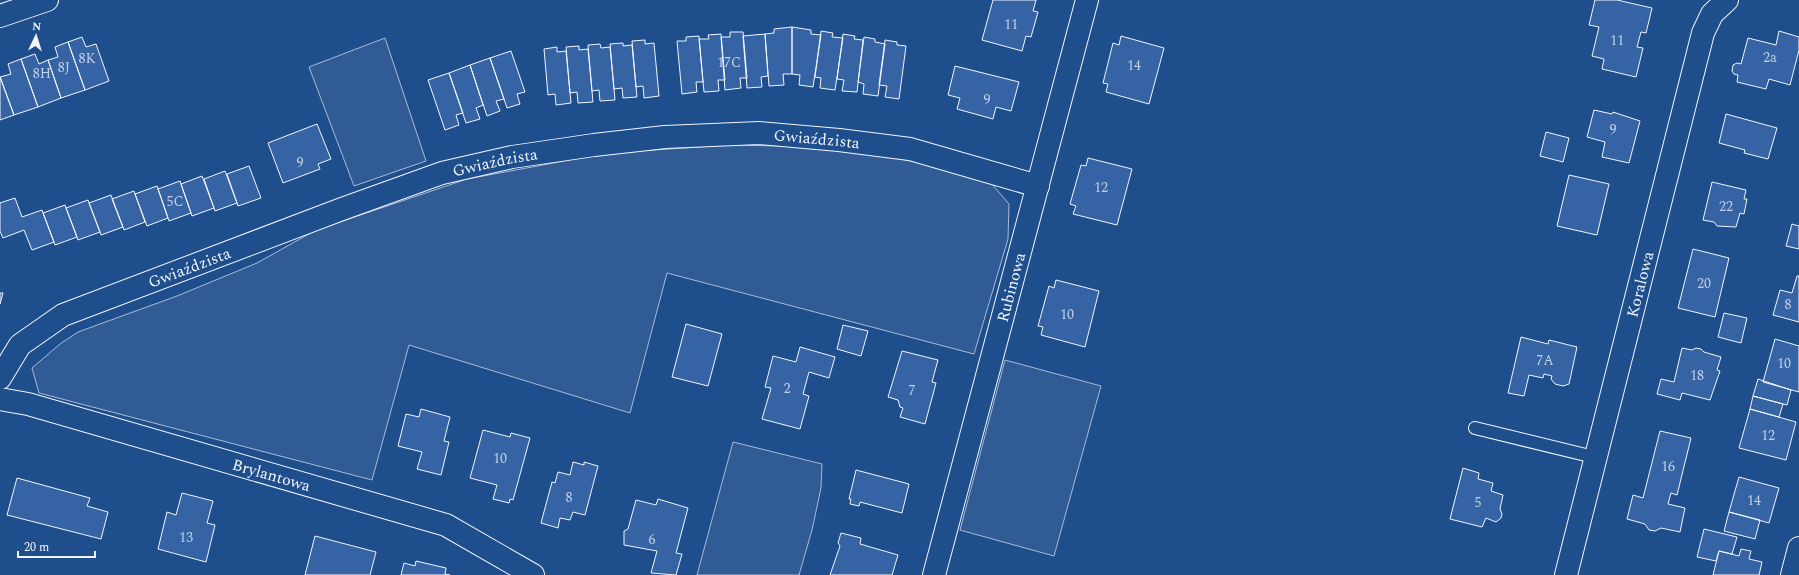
<svg xmlns="http://www.w3.org/2000/svg" width="1799" height="575" font-family="Spectral,serif">
  <style>
    .built { fill: #305b95; stroke: #a8bbd7 }
    .building { fill: #3563a3; stroke: #f2f6ff }
    .lines { fill: none; stroke-linecap: round; stroke-linejoin: round }
    .lane-casing { stroke: #f2f6ff; stroke-width: 14 }
    .street-casing { stroke: #f2f6ff; stroke-width: 24 }
    .lane { stroke: #1f4e8c; stroke-width: 12 }
    .street { stroke: #1f4e8c; stroke-width: 22 }
    .labels { text-anchor: middle; stroke-width: 3; stroke-linejoin: round; paint-order: stroke }
    .number-label { font-size: 14px; fill: #c3d1e8 }
    .street-label { font-size: 16px; fill: #f2f6ff; stroke: #1f4e8c }
  </style>
  <rect width="100%" height="100%" fill="#1f4e8c"/>
  <path class="built" d="M385,38L426,161L354,186L309,67Z
    M730,145L831,147L917,162L991,183L1009,204L1008,239L974,354L667,273L630,413L409,345L372,480L39,393L32,368L60,344L78,332L177,296L257,263L316,230L467,179L608,153Z
    M1005,360L1101,386L1054,556L960,530Z
    M733,442L822,464L821,488L812,530L799,575H697Z"/>
  <path class="building" d="M993,0H1036L1033,11L1038,12L1031,37L1026,36L1022,51L982,40Z
    M1595,0H1617L1652,8L1646,33L1641,32L1637,47L1643,48L1636,77L1602,69L1604,59L1592,56L1599,27L1589,25Z
    M792,27V74H783L784,85L769,86L765,34L774,33V29Z
    M792,27L811,30V34L821,35L813,87L799,85L800,75L792,74Z
    M821,31L833,33L832,37L843,38L835,90L820,88L821,78L815,77Z
    M1779,31L1799,37V50L1790,85L1769,79L1766,89L1737,82L1738,75L1734,74L1732,71L1733,65L1737,63L1741,64L1748,38L1776,45Z
    M730,32H743L747,78H740L741,88L725,90L721,37H730Z
    M721,34L725,80H718L719,91L704,92L699,39H709L708,35Z
    M765,34L768,76L761,77L762,87L747,88L743,36Z
    M843,34L855,36L854,39L863,40L857,92L842,91L844,80L837,79Z
    M699,36L703,82H696L697,92L682,94L677,41H686V37Z
    M1121,36L1164,48L1149,104L1106,92L1108,84L1103,83L1113,43L1119,45Z
    M82,37L86,47L96,44L109,81L85,90L68,42Z
    M864,37L875,39V42L885,44L878,96L863,94L864,84L858,82Z
    M645,40V44L654,43L659,96L644,98L643,86L636,87L632,41Z
    M885,40L897,42V45L906,46L899,99L885,97L887,86L879,85Z
    M68,42L85,90L61,98L48,60L58,57L55,47Z
    M623,43V46L632,45L637,97L623,98L622,88L614,89L610,44Z
    M600,44L601,48L610,47L615,100L600,101L599,90L592,91L588,45Z
    M579,46V50L588,49L593,102L578,103L577,92L570,93L566,47Z
    M557,47V52L566,51L571,103L556,105L555,94L548,95L544,49Z
    M511,51L525,92L517,94L520,104L507,108L490,58Z
    M35,54L39,64L48,60L61,98L38,107L21,59Z
    M490,58L504,99L496,101L500,111L487,116L470,65Z
    M21,59L38,107L14,115L0,77L11,74L8,64Z
    M470,65L483,105L476,108L480,119L466,123L449,73Z
    M955,66L1019,82L1011,111L996,107L993,119L957,109L960,98L948,95Z
    M449,73L463,113L456,115L459,125L445,130L428,80Z
    M0,77L14,115L0,120Z
    M1594,110L1612,114L1613,112L1640,121L1629,163L1602,157L1605,142L1587,137Z
    M1726,114L1777,128L1768,159L1744,153L1745,150L1719,143Z
    M317,124L331,159L318,164L320,169L283,183L268,143Z
    M1546,132L1569,138L1563,162L1540,156Z
    M1088,158L1132,169L1117,225L1073,214L1076,206L1070,204L1081,165L1086,166Z
    M249,166L261,198L238,206L227,174Z
    M225,171L237,203L215,211L204,179Z
    M1569,175L1609,184L1597,235L1557,226Z
    M202,176L214,208L192,216L181,184Z
    M180,181L191,213L169,221L158,189Z
    M1712,182L1746,190L1744,199H1747L1744,214L1740,213L1736,227L1717,226L1714,222L1703,220Z
    M157,186L168,218L147,226L135,194Z
    M134,191L145,222L124,230L112,199Z
    M111,195L123,227L101,235L89,203Z
    M15,198L22,217L42,210L54,242L32,250L24,230L3,238L0,231V203Z
    M88,200L100,232L78,240L66,208Z
    M65,205L77,237L55,245L43,213Z
    M1792,224L1799,226V249L1786,246Z
    M1693,249L1729,258L1715,317L1678,308Z
    M1797,276H1799V322L1773,315L1780,290L1792,293Z
    M1056,280L1099,291L1085,347L1041,335L1043,327L1038,326L1049,286L1054,288Z
    M0,293H3L0,304Z
    M1724,313L1747,318L1741,343L1718,337Z
    M686,324L722,334L708,386L672,377Z
    M843,325L868,331L861,356L837,349Z
    M1521,337L1548,344L1549,340L1577,347L1569,384L1563,386L1555,384L1551,379L1552,376L1544,374L1543,378L1529,375L1524,396L1508,393Z
    M1775,339L1799,346V392L1763,382Z
    M800,347L835,357L829,378L809,372L803,394L809,396L800,429L762,419L771,388L765,387L773,356L796,362Z
    M1682,348L1692,350L1696,348L1701,349L1704,352L1721,357L1717,370L1720,371L1710,400L1682,393L1680,400L1657,394L1661,379L1674,382Z
    M902,351L938,360L932,382L936,383L925,424L900,417L903,408L900,407L898,400L888,397Z
    M1758,379L1791,390L1787,405L1753,396Z
    M1753,396L1783,404L1779,417L1750,409Z
    M421,409L450,417L444,441L449,442L441,475L417,469L422,452L398,446L406,414L419,417Z
    M1750,409L1796,422L1786,460L1739,448Z
    M483,430L510,437L511,433L530,438L513,500L510,499L509,503L493,499L497,485L470,478Z
    M1660,431L1691,438L1677,495L1671,493L1668,504L1685,508L1680,532L1661,528L1655,531L1649,530L1645,524L1627,519L1633,495L1643,498Z
    M573,462L584,465V462L598,466L585,515L573,512L570,520L560,518L558,528L541,523L552,482L555,483L558,472L570,475Z
    M1463,468L1479,473L1478,479L1493,483L1491,491L1503,495L1500,509L1502,514L1501,518L1496,522L1486,518L1482,527L1450,519Z
    M856,470L909,484L902,513L860,502L859,506L850,504L851,499H849Z
    M1739,477L1779,488L1769,523L1729,512Z
    M17,478L90,498L87,506L108,512L101,539L7,515Z
    M182,493L213,501L207,523L215,525L206,562L158,549L167,512L176,515Z
    M658,499L688,508L676,553L682,554L676,575L651,573L657,551L624,545V531L628,529L636,500L656,505Z
    M1729,512L1760,520L1755,539L1724,531Z
    M1704,529L1737,537L1732,554L1719,551L1716,561L1697,557Z
    M841,533L861,538L860,544L898,555L892,575H830L840,546L838,543Z
    M315,536L376,552L370,575H305Z
    M1741,549L1751,551L1749,559L1762,562L1759,575H1713L1719,551L1739,556Z
    M416,561L446,568L445,574L450,575H401L404,563L415,566Z"/>
  <g class="lines">
    <g class="lane-casing">
      <path id="lane" d="M1475,428L1594,457"/>
    </g>
    <g class="street-casing">
      <g id="street">
        <path d="M0,16L47,0"/>
        <path id="s1" d="M0,378L20,345L63,315L342,209L442,173L512,157L594,145L665,137L759,133L839,140L910,149L1038,186"/>
        <path id="s2" d="M0,399L28,404L446,525L533,575"/>
        <path id="s3" d="M934,575L1087,0"/>
        <path id="s4" d="M1566,575L1703,33L1712,14L1727,0"/>
        <path d="M1792,575L1799,548"/>
      </g>
    </g>
    <use href="#lane" class="lane"/>
    <use href="#street" class="street"/>
  </g>
  <g class="labels">
    <g class="number-label">
      <text x="1011" y="29">11</text>
      <text x="1617" y="45">11</text>
      <text x="1770" y="62">2a</text>
      <text x="87" y="63">8K</text>
      <text x="729" y="67">17C</text>
      <text x="1134" y="70">14</text>
      <text x="64" y="72">8J</text>
      <text x="42" y="78">8H</text>
      <text x="987" y="104">9</text>
      <text x="1613" y="134">9</text>
      <text x="300" y="167">9</text>
      <text x="1101" y="192">12</text>
      <text x="175" y="206">5C</text>
      <text x="1726" y="211">22</text>
      <text x="1704" y="288">20</text>
      <text x="1788" y="309">8</text>
      <text x="1067" y="319">10</text>
      <text x="1545" y="365">7A</text>
      <text x="1784" y="368">10</text>
      <text x="1697" y="380">18</text>
      <text x="787" y="393">2</text>
      <text x="912" y="395">7</text>
      <text x="1768" y="440">12</text>
      <text x="500" y="463">10</text>
      <text x="1668" y="471">16</text>
      <text x="569" y="502">8</text>
      <text x="1754" y="505">14</text>
      <text x="1478" y="507">5</text>
      <text x="186" y="542">13</text>
      <text x="652" y="544">6</text>
    </g>
    <g class="street-label">
      <text dy="6" stroke="none"><textPath href="#s1" startOffset="874">Gwiaździsta</textPath></text>
      <text dy="6" stroke="none"><textPath href="#s1" startOffset="550">Gwiaździsta</textPath></text>
      <text dy="6" stroke="none"><textPath href="#s1" startOffset="226">Gwiaździsta</textPath></text>
      <text dy="6" stroke="none"><textPath href="#s4" startOffset="300">Koralowa</textPath></text>
      <text dy="6" stroke="none"><textPath href="#s3" startOffset="298">Rubinowa</textPath></text>
      <text dy="6" stroke="none"><textPath href="#s2" startOffset="282">Brylantowa</textPath></text>
    </g>
  </g>
  <g transform="translate(36 36) rotate(4)" stroke="#1f4e8c" stroke-width="3" paint-order="stroke">
  <path d="M0-3L7 15L0 10L-7 15Z" fill="#f2f6ff"/>
  <text y="-6" font-size="11" font-weight="bold" text-anchor="middle" fill="#f2f6ff">N</text>
  </g>
  <path d="M18 551v6h77v-6" fill="none" stroke="#f2f6ff" stroke-width="2"/>
  <text x="24" y="551" font-size="12" fill="#f2f6ff" stroke="#1f4e8c" stroke-width="3" paint-order="stroke">20 m</text>
</svg>
